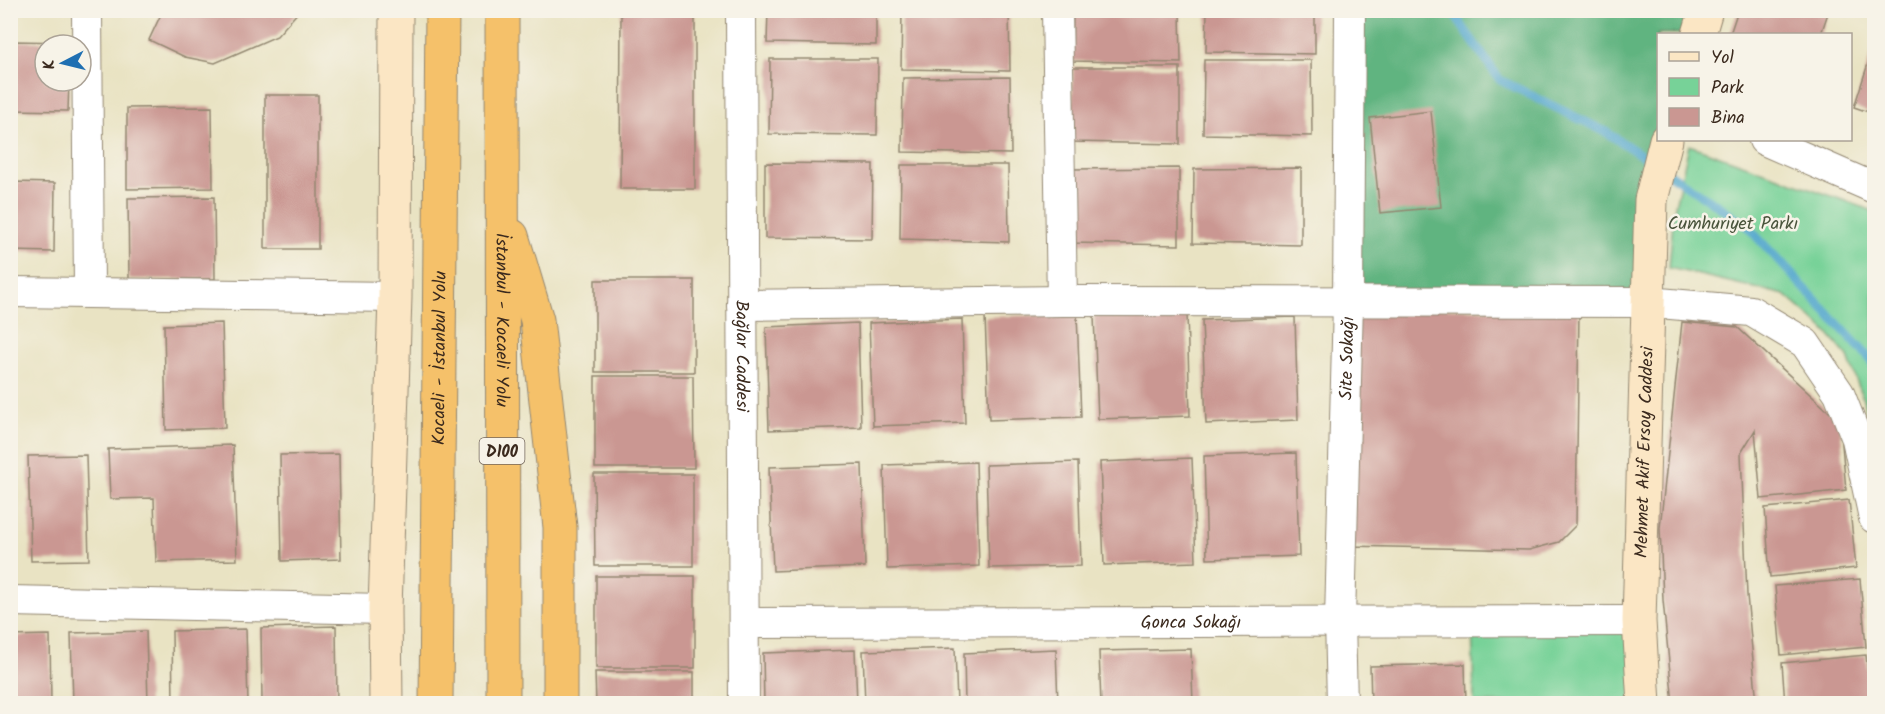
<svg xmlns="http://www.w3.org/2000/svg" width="1885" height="714" font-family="Kalam,sans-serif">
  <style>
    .green { fill: #77d298; stroke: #597e5b; stroke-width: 1.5 }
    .forest { fill: #61b480; stroke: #4e6f4f; stroke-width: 1.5 }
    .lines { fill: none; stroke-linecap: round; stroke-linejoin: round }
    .stream { stroke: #50a6cc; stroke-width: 9 }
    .building { fill: #ca9792 }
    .street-casing { stroke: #928670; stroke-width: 32 }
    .secondary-casing { stroke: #928670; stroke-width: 35 }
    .highway-casing { stroke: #928670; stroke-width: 35 }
    .street { stroke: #fff; stroke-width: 30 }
    .secondary { stroke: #fbe6c4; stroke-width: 33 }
    .highway { stroke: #f5c16b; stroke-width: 33 }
    .labels { text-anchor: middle; stroke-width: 5; stroke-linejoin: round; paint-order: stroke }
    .shield { fill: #f7f3e8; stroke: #73665b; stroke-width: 1.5 }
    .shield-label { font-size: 16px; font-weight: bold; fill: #3b2a1e }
    .park-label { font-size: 18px; fill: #4a543c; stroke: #f7f3e8 }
    .street-label { font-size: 18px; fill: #3b2a1e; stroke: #f7f3e8 }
  </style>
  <rect width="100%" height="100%" fill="#f7f3e8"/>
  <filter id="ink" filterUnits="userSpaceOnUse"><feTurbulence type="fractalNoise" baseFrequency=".0167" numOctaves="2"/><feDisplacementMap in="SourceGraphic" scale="12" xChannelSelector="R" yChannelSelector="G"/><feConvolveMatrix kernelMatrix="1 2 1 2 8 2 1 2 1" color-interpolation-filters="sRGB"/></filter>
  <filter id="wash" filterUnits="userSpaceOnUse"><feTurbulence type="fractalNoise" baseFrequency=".008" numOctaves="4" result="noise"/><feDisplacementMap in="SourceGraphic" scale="24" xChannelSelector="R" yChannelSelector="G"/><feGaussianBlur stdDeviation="1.35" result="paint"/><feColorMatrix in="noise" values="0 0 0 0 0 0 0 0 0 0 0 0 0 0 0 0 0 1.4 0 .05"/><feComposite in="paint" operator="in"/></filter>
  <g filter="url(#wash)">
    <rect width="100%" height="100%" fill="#e9e3c3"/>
    <path class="green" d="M1689,145L1871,210L1874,216V444L1863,399L1848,357L1824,329L1785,295L1669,268L1674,210Z
      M1472,620L1639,621L1644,703H1474Z"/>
    <path class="forest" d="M1350,11H1706L1699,34H1658V140L1648,302H1348Z"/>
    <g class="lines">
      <path class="stream" d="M1451,10L1500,80L1606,132L1744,223L1873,362L1874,367"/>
    </g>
    <g id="blocks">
      <path class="building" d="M163,10H300L277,36L215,63L185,57L149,40Z
        M621,10H695V189H620Z
        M768,10H876V45L767,43Z
        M902,10H1009L1010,71L901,69Z
        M1073,10H1180L1181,63L1072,61Z
        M1207,10H1315V54L1206,52Z
        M1738,10H1829L1821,34H1730Z
        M10,41L70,42L69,45H45V81H69L68,111L10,110Z
        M1874,45V114L1854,107Z
        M770,59H878L877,135L769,134Z
        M1204,60H1311L1312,136L1203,134Z
        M1073,67H1180V144L1072,142Z
        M1010,77L1011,154L902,152L903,78Z
        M265,95H318V249H265Z
        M212,107L213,188L127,189V108Z
        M1431,111L1441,207L1380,213L1370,118Z
        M765,163L873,164L872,239L765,238Z
        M901,165H1008L1009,242L900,239Z
        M1179,168V245L1070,243L1071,169Z
        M1301,168V245L1193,243L1194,169Z
        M10,182L55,183L54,252L10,251Z
        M214,197L215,279H129L128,198Z
        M595,280H694V372H595Z
        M1353,307L1579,311L1576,525L1559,542L1529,550L1348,546Z
        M1187,313L1190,416L1098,419L1094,316Z
        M1077,314L1081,417L989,420L985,317Z
        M1295,317L1298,420L1206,424L1202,320Z
        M962,319L965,423L873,426L869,323Z
        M1682,322L1737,327L1840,422L1846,490L1761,499L1755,430L1741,453L1747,595L1757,704H1673L1663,600L1660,528Z
        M222,323L225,428L166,430L164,325Z
        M858,323L861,427L769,430L766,327Z
        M10,346H12L14,428H10Z
        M595,376H693L694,468H595Z
        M233,445L237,560L156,562L154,498L110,499L108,449Z
        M1296,453L1299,556L1207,559L1204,456Z
        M339,454L341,559L282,561L280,455Z
        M86,455L89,560L31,561L28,456Z
        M1192,458L1196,562L1104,565L1100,462Z
        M976,462L979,566L887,569L884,465Z
        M1078,462L1081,566L989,568L986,465Z
        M862,464L865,567L773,571L769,467Z
        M594,474H693V566H595Z
        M1849,500L1856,568L1770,577L1765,508Z
        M596,576H695V668H596Z
        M1860,579L1866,647L1781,655L1775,586Z
        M336,626L337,704H262L261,628Z
        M246,629L248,704H173L172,631Z
        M146,631L148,704H73L71,633Z
        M50,635L51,704H10V636Z
        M955,648L957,704H865L863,651Z
        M1056,649L1058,704H965L964,653Z
        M1191,649L1193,704H1101L1099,651Z
        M855,650L857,704H764L763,653Z
        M1866,655L1871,704H1785L1782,663Z
        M1465,664L1466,704H1371L1370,666Z
        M595,672H694V704H596Z"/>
    </g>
  </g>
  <g filter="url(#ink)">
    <use href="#blocks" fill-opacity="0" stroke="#928670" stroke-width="1.5"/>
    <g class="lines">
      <g class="street-casing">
        <g id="street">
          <path d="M87,10L89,292"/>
          <path id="s1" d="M741,10L744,704"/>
          <path d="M1057,10L1062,301"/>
          <path d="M1764,140L1874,188"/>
          <path d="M10,292L395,297"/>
          <path d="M742,305L1062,301L1648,302L1751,311L1805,343L1839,393L1857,439L1874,518"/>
          <path d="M10,601L385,609"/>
          <path id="s2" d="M744,623L1639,621"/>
          <path id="s3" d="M1342,704L1340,620L1348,302L1350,10"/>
        </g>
      </g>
      <g class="secondary-casing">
        <g id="secondary">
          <path d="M1699,34L1706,10"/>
          <path d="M386,704L385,609L395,297L396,10"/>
          <path id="s4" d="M1644,704L1639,621L1651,200L1666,140"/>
        </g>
      </g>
      <g class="highway-casing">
        <g id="highway">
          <path id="s5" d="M502,10L503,704"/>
          <path d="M512,236L537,320L560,527V704"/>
          <path id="s6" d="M436,704L442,10"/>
        </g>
      </g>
      <use href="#street" class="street"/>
      <use href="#secondary" class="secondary"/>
      <use href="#highway" class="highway"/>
    </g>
  </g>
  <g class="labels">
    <rect class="shield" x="479.5" y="438" width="45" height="26" rx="4.5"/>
    <g class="shield-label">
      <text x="502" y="457">D100</text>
    </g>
    <g class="park-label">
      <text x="1733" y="229">Cumhuriyet Parkı</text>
    </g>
    <g class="street-label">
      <text dy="6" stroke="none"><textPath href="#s5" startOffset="310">İstanbul - Kocaeli Yolu</textPath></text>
      <text dy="6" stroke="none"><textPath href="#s6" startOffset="346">Kocaeli - İstanbul Yolu</textPath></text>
      <text dy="6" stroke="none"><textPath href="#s1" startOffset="346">Bağlar Caddesi</textPath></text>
      <text dy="6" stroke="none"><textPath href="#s3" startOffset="346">Site Sokağı</textPath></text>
      <text dy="6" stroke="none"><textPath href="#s4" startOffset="252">Mehmet Akif Ersoy Caddesi</textPath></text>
      <text dy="6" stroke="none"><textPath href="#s2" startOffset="447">Gonca Sokağı</textPath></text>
    </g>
  </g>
  <rect width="1885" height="714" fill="none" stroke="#f7f3e8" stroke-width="36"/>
  <rect x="1657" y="33" width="195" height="108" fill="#f7f3e8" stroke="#aca397" stroke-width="1.5"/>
  <rect x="1669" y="52" width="30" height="9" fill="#fbe6c4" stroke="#aca397" stroke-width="1.5"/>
  <text x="1711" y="63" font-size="18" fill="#3b2a1e">Yol</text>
  <rect x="1669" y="78" width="30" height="18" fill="#77d298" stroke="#aca397" stroke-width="1.5"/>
  <text x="1711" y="93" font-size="18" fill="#3b2a1e">Park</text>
  <rect x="1669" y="108" width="30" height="18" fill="#ca9792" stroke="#aca397" stroke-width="1.5"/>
  <text x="1711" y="123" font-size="18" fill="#3b2a1e">Bina</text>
  <g transform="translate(63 63) rotate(263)"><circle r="28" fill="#f7f3e8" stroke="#aca397" stroke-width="1.5"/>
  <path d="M0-4.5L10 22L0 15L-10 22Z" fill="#1f6fb2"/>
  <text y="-9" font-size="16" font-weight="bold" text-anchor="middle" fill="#3b2a1e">K</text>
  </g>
</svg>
